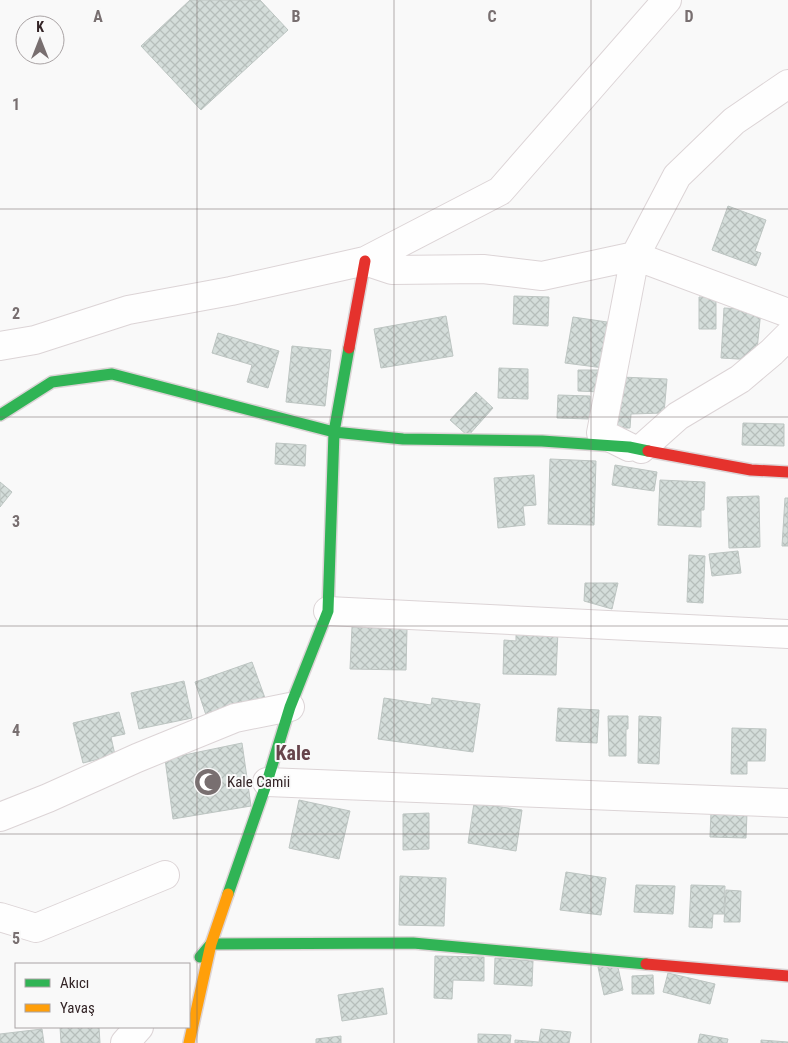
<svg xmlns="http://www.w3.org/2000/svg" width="788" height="1043" font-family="'Roboto Condensed',sans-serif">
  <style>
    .building { fill: url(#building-cross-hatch); stroke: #bdc5c2 }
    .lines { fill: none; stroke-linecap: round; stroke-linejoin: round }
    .street-casing { stroke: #dcd4d6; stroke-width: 30 }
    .fast-casing { stroke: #dcd4d6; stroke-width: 14 }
    .slow-casing { stroke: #dcd4d6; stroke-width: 14 }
    .jam-casing { stroke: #dcd4d6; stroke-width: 14 }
    .street { stroke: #fefefe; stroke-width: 28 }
    .fast { stroke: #30b455; stroke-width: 11 }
    .slow { stroke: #ff9f0a; stroke-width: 11 }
    .jam { stroke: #e5322d; stroke-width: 11 }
    .grid { fill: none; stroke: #786f70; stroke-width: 1; stroke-opacity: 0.55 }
    .labels { text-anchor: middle; stroke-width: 4; stroke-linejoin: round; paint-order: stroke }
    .poi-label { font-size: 15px; fill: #332426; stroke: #f9f9f9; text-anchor: start }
    .district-label { font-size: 20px; font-weight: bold; fill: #66444b; stroke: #f9f9f9 }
    .grid-label { font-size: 16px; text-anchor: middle; font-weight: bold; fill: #786f70; stroke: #f9f9f9; stroke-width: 4; stroke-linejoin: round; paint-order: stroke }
  </style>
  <defs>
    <pattern id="building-cross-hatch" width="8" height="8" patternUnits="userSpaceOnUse" patternTransform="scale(1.25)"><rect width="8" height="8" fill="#d4ddda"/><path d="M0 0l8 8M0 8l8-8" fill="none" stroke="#b6bebb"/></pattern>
  </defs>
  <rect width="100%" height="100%" fill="#f9f9f9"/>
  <path class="building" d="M190,0H260L288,30L201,110L141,46Z
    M728,206L766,220L755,251L761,253L756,266L712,250Z
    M514,296L549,297L548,326L513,324Z
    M699,297H716V329H699Z
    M724,308L761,310L756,360L721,358Z
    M446,316L453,356L381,368L374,329Z
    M573,317L614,323L604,368L565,363Z
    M218,333L279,351L268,388L247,382L252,365L212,353Z
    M292,346L331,350L325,406L286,402Z
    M499,368L528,369V399L498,398Z
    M578,370H602L601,392L578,391Z
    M621,377L667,379L664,413L631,414L630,428H617Z
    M476,392L493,408L468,436L450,420Z
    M558,395L590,396V419L557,418Z
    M743,423L784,424V446L742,445Z
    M276,443L306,445L305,466L275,464Z
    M550,459L596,461L594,525L548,524Z
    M615,465L657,472L654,491L612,485Z
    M534,475L536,505L523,506L525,525L498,528L494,478Z
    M660,480L705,482L704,510H701V527L658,525Z
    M0,482L12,492L0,507Z
    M759,496L760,547L729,548L727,497Z
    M785,498H788V546H782Z
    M738,551L741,573L712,576L709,554Z
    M689,555L705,556L703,603L687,602Z
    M585,583H618L612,609L584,601Z
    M352,627L407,629L406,670L350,669Z
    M516,630L558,631L556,675L503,674L504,640L516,641Z
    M252,662L265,698L207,718L195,682Z
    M184,681L192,718L139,729L131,693Z
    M384,698L431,705L432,698L480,704L473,752L378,739Z
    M558,708L599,710L597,743L556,741Z
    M119,712L125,734L111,737L115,755L83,763L73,723Z
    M608,716H628V729H626V756H609Z
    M639,716L661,717L659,764L638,763Z
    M732,728L766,729L765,761H747V774H731Z
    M242,743L251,806L173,819L165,759Z
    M299,800L350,811L339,859L289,848Z
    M474,803L522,810L516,851L468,843Z
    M711,812L747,813L746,838L710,837Z
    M429,813V849L403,850V814Z
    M566,872L606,878L601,915L560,910Z
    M400,876L446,878L444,926L399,925Z
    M636,885L675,886L673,914L634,912Z
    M691,885L725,886L724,914H713L712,928L689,927Z
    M726,890L741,891L740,922H724Z
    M435,956L484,957V981L453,980L452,999L434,998Z
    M495,958L533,961L532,986L494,984Z
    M617,963L623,990L604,995L598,967Z
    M668,973L715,984L710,1004L663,992Z
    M653,975L654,994H632V976Z
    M383,988L387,1014L342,1021L338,995Z
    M60,1027H99L100,1043H61Z
    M42,1029L44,1043H0V1034Z
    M541,1029L571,1032L569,1043H515V1040L539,1042Z
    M478,1034L511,1035L510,1043H478Z
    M700,1034L728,1039L727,1043H698Z
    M341,1036V1043H316V1039Z
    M761,1040L788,1042V1043H761Z"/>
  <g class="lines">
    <g class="street-casing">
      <path id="street" d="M365,261L392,270L483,269L542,276L635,256L677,176L734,121L788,84
        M0,346L35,340L128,310L231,291L365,261L500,191L667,0
        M629,447L601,433L635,256L788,313
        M641,449L678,416L740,379L772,352L788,336
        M328,611L788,634
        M267,782L788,803
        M0,817L48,798L137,758L235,718L290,707
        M0,917L36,928L165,875
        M125,1043L139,1027"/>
    </g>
    <g class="fast-casing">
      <path id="fast" d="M0,415L52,382L112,374L334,432L403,439L542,441L629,447L648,451
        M228,894L267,782L290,707L328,611L334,432L349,348
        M200,957L211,944L413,943L646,964"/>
    </g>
    <g class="slow-casing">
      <path id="slow" d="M189,1043L211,944L228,894"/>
    </g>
    <g class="jam-casing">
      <path id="jam" d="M349,348L365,261
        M648,451L751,470L788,472
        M646,964L788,976"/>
    </g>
    <use href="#street" class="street"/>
    <use href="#fast" class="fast"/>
    <use href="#slow" class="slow"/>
    <use href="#jam" class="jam"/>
  </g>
  <path class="grid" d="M197,0V1043M394,0V1043M591,0V1043M0,209H788M0,417H788M0,626H788M0,834H788"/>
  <defs>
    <g id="mosque-disc" transform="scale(1.4375)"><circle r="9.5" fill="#786f70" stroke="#f9f9f9"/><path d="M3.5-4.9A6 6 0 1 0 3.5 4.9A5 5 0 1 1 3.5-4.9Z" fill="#fff"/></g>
  </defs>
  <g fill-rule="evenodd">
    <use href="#mosque-disc" x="208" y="782"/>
  </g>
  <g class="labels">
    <g class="poi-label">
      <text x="227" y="787">Kale Camii</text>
    </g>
    <g class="district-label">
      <text x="293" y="760">Kale</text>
    </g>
  </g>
  <g class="grid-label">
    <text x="98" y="22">A</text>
    <text x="296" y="22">B</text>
    <text x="492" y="22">C</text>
    <text x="689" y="22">D</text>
    <text x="16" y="110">1</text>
    <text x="16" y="319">2</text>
    <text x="16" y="527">3</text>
    <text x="16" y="736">4</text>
    <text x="16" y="944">5</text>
  </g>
  <rect x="15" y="963" width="175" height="65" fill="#f9f9f9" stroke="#aaa4a5"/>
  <rect x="25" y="979" width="25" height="8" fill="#30b455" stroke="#aaa4a5"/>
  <text x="60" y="988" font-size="15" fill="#332426">Akıcı</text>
  <rect x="25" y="1004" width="25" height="8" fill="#ff9f0a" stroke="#aaa4a5"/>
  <text x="60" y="1013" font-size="15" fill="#332426">Yavaş</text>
  <g transform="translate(40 40)"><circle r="24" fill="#f9f9f9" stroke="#aaa4a5"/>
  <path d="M0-4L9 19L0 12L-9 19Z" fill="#786f70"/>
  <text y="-8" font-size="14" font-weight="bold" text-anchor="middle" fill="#332426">K</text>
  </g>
</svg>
